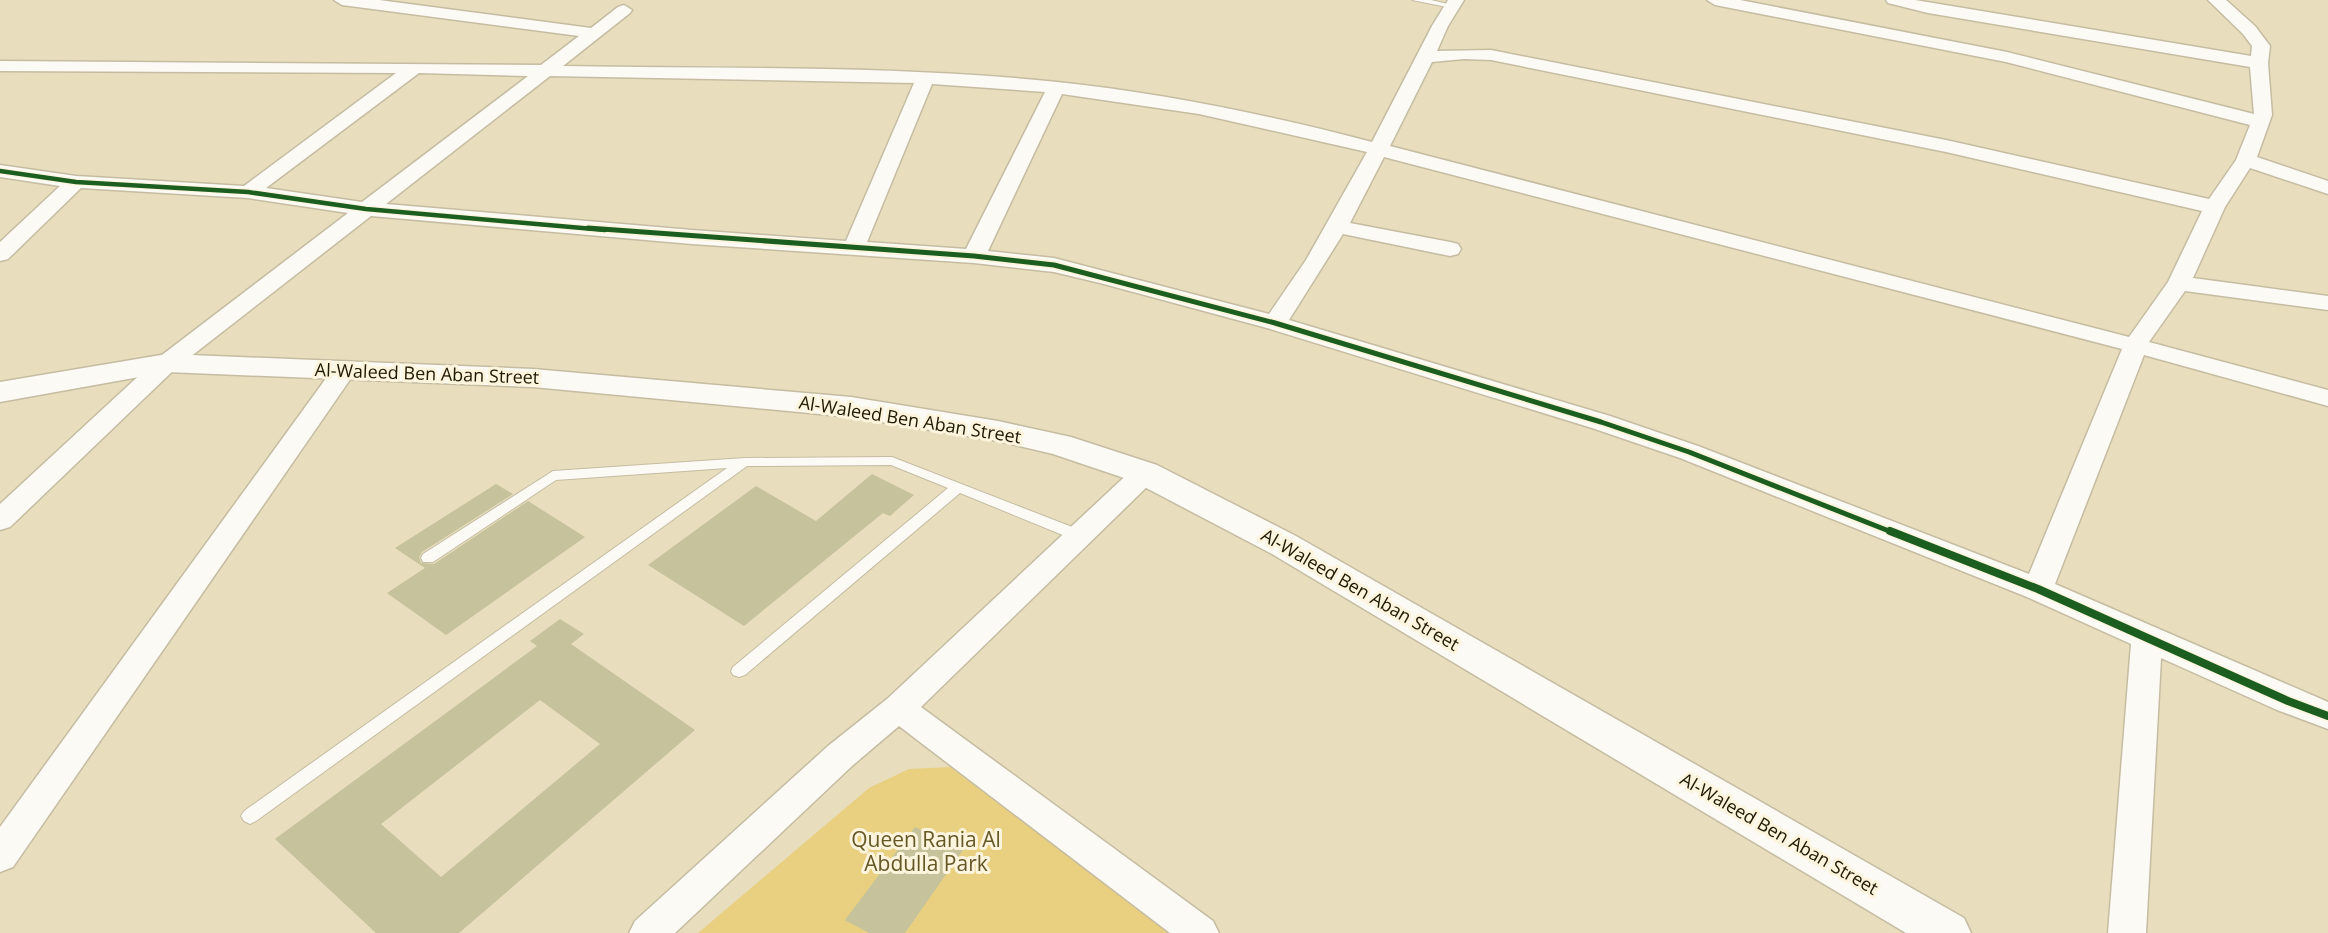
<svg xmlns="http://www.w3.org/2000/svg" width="2328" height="933" font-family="'Open Sans',sans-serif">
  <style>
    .green { fill: #e8d080 }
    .building { fill: #c5c29c; fill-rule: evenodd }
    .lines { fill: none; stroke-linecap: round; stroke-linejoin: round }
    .lane-casing { stroke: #c5bca2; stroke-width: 2 }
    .street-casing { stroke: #c5bca2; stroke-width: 3 }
    .secondary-casing { stroke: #c5bca2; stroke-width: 3 }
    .lane { fill: #fcfaf5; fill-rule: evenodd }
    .street { fill: #fcfaf5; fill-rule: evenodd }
    .secondary { fill: #fcfaf5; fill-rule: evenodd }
    .cycleway-far2-casing { stroke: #fcf4dd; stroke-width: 7 }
    .cycleway-far1-casing { stroke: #fcf4dd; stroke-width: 9 }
    .cycleway-casing { stroke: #fcf4dd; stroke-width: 11 }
    .cycleway-far2 { stroke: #1b5e20; stroke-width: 4.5 }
    .cycleway-far1 { stroke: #1b5e20; stroke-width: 5 }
    .cycleway { stroke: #1b5e20; stroke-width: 8 }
    .labels { text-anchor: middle; stroke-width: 6; stroke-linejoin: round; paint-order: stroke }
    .street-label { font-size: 18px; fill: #1f1802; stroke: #fcf4dd }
    .near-park-label { font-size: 21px; fill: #665726; stroke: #fcf4dd }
  </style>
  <rect width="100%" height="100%" fill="#e8ddbd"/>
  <path class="green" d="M950,767L1174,933H698L869,788L909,769Z"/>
  <path class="building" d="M872,474L914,495L890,516L883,513L744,626L648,565L756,486L816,521Z
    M496,484L513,494L422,552L419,557L421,563L434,564L528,501L585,537L446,635L387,593L425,568L395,548Z
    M560,619L584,634L571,644L695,730L459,933H376L275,839L537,646L530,641ZM540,700L600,744L441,877L381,824Z
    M915,827L963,850L905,933H869L845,920Z"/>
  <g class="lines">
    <g class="lane-casing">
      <path id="lane" d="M1412,0H1431L1456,6L1452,8Z
        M892,457L1085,532L1087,536L1085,540H1075L960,493L745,675L739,677L733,675L731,671L733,667L948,488L891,465L747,466L256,821L250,824L244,821L241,816L244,811L727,468L556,480L433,562H423L421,558L423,554L553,471L745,458Z"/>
    </g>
    <g class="street-casing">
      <path id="street" d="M334,0H379L591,28L618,7L624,5L632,10L630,13L563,66C727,69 894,65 1057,82C1163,93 1269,115 1372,142L1432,26L1448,0H1464L1448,26L1437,51L1491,50L1946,140L2209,199L2236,160L2250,125L2006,62L1715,5L1707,0H1740L2007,52L2254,114L2250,67L1928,13L1888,3L1886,0H1915L2251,56L2252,46L2243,34L2208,0H2226L2255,26L2270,46L2268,63L2272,115L2257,157L2328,181V194L2250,168L2225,207L2193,278L2328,296V310L2185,291L2149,342L2328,390V406L2144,355L2055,584L2328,702V729L2277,710L2161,658L2146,933H2108L2131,644L2027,597L1680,458L1592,428L1267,328L1100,283L1054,272L974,263L692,244L371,216L176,368L10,527L0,530V504L158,358L348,213L248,198L81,188L8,259L0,261V242L60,186L0,177V165L76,176L244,186L396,73L0,71V61L541,65L579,36L342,5ZM1464,59L1491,60L1946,152L2202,211L2168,282L2129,337L1390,146L1432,62ZM419,73L528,76L362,202L266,188ZM550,76L914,83L846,241L692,230L386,204ZM932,84L1045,92L966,249L867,242ZM1062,94L1199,114L1367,152L1306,260L1269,314L1054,258L988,251ZM1384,157L2122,349L2029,574L1698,446L1610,416L1289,320L1343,234L1450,256L1458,254L1461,249L1458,244L1450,242L1350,223Z
        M344,363L353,366L356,371L13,867L0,872V827L335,366Z
        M1145,464L1155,467L1159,473L1155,479L921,707L1213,921L1219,933H1170L899,726L852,766L675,933H629L635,921L828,746L887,699L1135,467Z"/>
    </g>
    <g class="secondary-casing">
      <path id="secondary" d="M167,354L533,369L851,397L998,421L1071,437L1157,465L1296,536L1964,918L1971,933H1906L1272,554L1133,481L1053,454L998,441L851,417L533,387L167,372L0,402V382Z"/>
    </g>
    <use href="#lane" class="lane"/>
    <use href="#street" class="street"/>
    <use href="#secondary" class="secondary"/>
    <g class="cycleway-far2-casing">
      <path id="cycleway-far2" d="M0,171L76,182L248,192L366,209L605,230"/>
    </g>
    <g class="cycleway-far1-casing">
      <path id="cycleway-far1" d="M588,228L974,256L1054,265L1275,323L1601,422L1689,452L1894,533"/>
    </g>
    <g class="cycleway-casing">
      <path id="cycleway" d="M1890,531L2038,589L2288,701L2328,716"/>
    </g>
    <use href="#cycleway-far2" class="cycleway-far2"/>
    <use href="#cycleway-far1" class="cycleway-far1"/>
    <use href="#cycleway" class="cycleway"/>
  </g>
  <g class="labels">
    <g class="street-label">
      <text transform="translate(427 374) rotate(2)" y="6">Al-Waleed Ben Aban Street</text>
      <text transform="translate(910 420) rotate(9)" y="6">Al-Waleed Ben Aban Street</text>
      <text transform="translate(1360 590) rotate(30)" y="6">Al-Waleed Ben Aban Street</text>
      <text transform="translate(1779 834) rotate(30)" y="6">Al-Waleed Ben Aban Street</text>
    </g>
    <g class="near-park-label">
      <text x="926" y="847">Queen Rania Al<tspan x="926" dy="24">Abdulla Park</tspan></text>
    </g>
  </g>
</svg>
